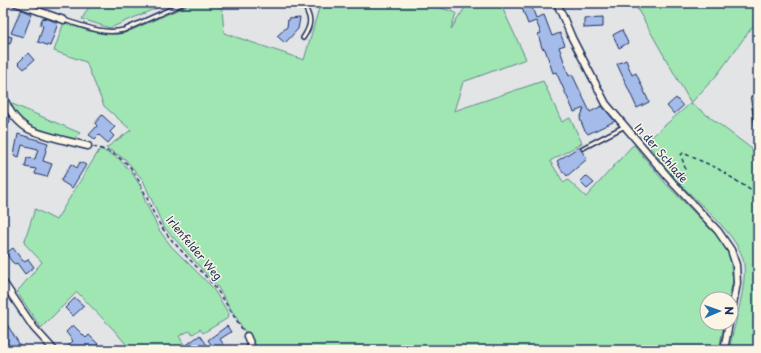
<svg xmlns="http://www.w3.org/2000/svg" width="761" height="353" font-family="'Playpen Sans',sans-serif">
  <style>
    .green { fill: #a0e6b3; stroke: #5e8a88 }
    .building { fill: #a5bcea; stroke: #1b2f5e }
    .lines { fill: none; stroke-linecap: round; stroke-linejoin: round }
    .service-casing { stroke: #1b2f5e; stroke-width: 6 }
    .minor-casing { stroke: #1b2f5e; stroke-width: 9 }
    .path { stroke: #1b2f5e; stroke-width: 1.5; stroke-dasharray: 4 3; stroke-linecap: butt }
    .service { stroke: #fcf5e5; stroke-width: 3 }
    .minor { stroke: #fcf5e5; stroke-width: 6 }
    .labels { text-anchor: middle; stroke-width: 3; stroke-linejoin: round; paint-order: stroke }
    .street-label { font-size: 11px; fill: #1b2f5e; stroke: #fcf5e5 }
  </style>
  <rect width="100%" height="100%" fill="#e2e4e6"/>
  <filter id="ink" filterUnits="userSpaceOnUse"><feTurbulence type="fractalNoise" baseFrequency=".025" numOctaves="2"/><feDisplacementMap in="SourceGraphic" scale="8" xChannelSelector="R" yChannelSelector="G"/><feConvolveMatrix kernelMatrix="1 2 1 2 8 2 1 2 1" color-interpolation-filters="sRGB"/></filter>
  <g filter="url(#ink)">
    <path class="green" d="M91,3H168L110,28L82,19Z
      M193,3H210L222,8L224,33L304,60L319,8L312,3H427L456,13L451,29L468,3H500L526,59L463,82L454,111L543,81L562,122L570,118L582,143L550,161L564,183L568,180L586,197L631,147L634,145L666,184L721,240L730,257L732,275H734L729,299H707V323H724L719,350H256L217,286L163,226L143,180L125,159L106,148L131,130L104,106L86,62L54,51L64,22C84,28 104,37 125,33Z
      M634,3H758V19L717,75L691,103L752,149L758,157V350H729C734,325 747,287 744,263C740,236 694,199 675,179C664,167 655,153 645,140L650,138L691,103Z
      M10,103L80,133L74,139C44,132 26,133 10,103Z
      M100,149L118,158L132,173L141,187L145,201L159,230L171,246L212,287L229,314L228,318L203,333L200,329L193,334L189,331L179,336L187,350H131L114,330L77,292L41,328L17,292L42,262L24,243L35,209L56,220Z"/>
    <path class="building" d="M531,5L536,18L544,15L552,36L560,33L565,45L559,47L569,76L572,74L590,112L602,106L615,121L588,134L584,129L580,119L584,108L574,112L556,72L553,73L545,49L542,48L538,34L541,33L536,21L528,24L522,8Z
      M21,10L32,14L23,37L11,33Z
      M603,17V27L584,28V18Z
      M46,18L58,23L50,46L38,42L43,26L40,25L42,19Z
      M300,18L298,29L285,43L277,36L287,27L288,19Z
      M622,30L628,43L619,48L613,35Z
      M5,35L12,37L10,44L3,42Z
      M28,53L34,60L24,69L18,63Z
      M626,60L632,75L636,73L649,102L637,108L617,64Z
      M676,98L683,106L674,114L667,106Z
      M8,115L10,122L3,126L4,118Z
      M102,115L115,127L110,132L114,136L108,143L99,135L95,139L89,135L97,126L95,123Z
      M18,134L48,143L43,161L52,164L47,177L35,174L36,169L25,167L27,158L35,159L38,149L22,145L19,157L14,155Z
      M579,147L587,159L567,176L564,172L563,173L557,161Z
      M80,162L86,165L72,188L61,181L71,164L77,168Z
      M586,176L594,183L587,189L580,182Z
      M13,248L22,260L25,262L28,259L34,267L25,274L17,263L15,264L12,262L6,253Z
      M75,298L84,306L73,316L65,308Z
      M3,318L23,350H11L6,343L3,338Z
      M73,325L86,338L89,335L104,350H64L73,341L66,332Z
      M227,326L231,332L220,339L227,350H215L208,340Z
      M200,335L207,345L201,350H188L185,346Z"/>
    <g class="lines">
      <g class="service-casing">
        <path id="service" d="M64,20C84,26 103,35 124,30L184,3
          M303,38C313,23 311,18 303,3
          M753,98L758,130
          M583,148L625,126"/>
      </g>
      <g class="minor-casing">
        <path id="minor" d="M16,3L64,20
          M557,3L572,38L606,104L673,183L718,231L731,250L736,265L737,283L731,315
          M3,93C6,107 15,120 27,128C36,134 75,143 88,146
          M3,282L34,328L54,350
          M247,336L253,350
          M724,350L729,323"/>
      </g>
      <path class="path" d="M93,147C107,149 121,157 130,167C145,186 149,210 163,229C176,247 193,262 208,279C222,295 232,314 244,332
        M680,181H682L685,168L681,155L683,153L717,168L758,195"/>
      <use href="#service" class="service"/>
      <use href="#minor" class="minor"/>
    </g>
  </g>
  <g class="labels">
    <g class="street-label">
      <text transform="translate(661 153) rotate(49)" y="4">In der Schlade</text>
      <text transform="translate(194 248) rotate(50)" y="4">Irlenfelder Weg</text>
    </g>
  </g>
  <rect width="761" height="353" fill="none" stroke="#fcf5e5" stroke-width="16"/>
  <rect x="8" y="8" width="745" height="337" fill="none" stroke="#1b2f5e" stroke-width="1.5" filter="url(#ink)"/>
  <g transform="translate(719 311) rotate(88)"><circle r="19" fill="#fcf5e5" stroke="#a2a6af"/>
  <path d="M0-3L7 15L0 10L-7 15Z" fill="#1f6fb2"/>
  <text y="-6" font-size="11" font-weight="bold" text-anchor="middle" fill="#1b2f5e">N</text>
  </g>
</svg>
